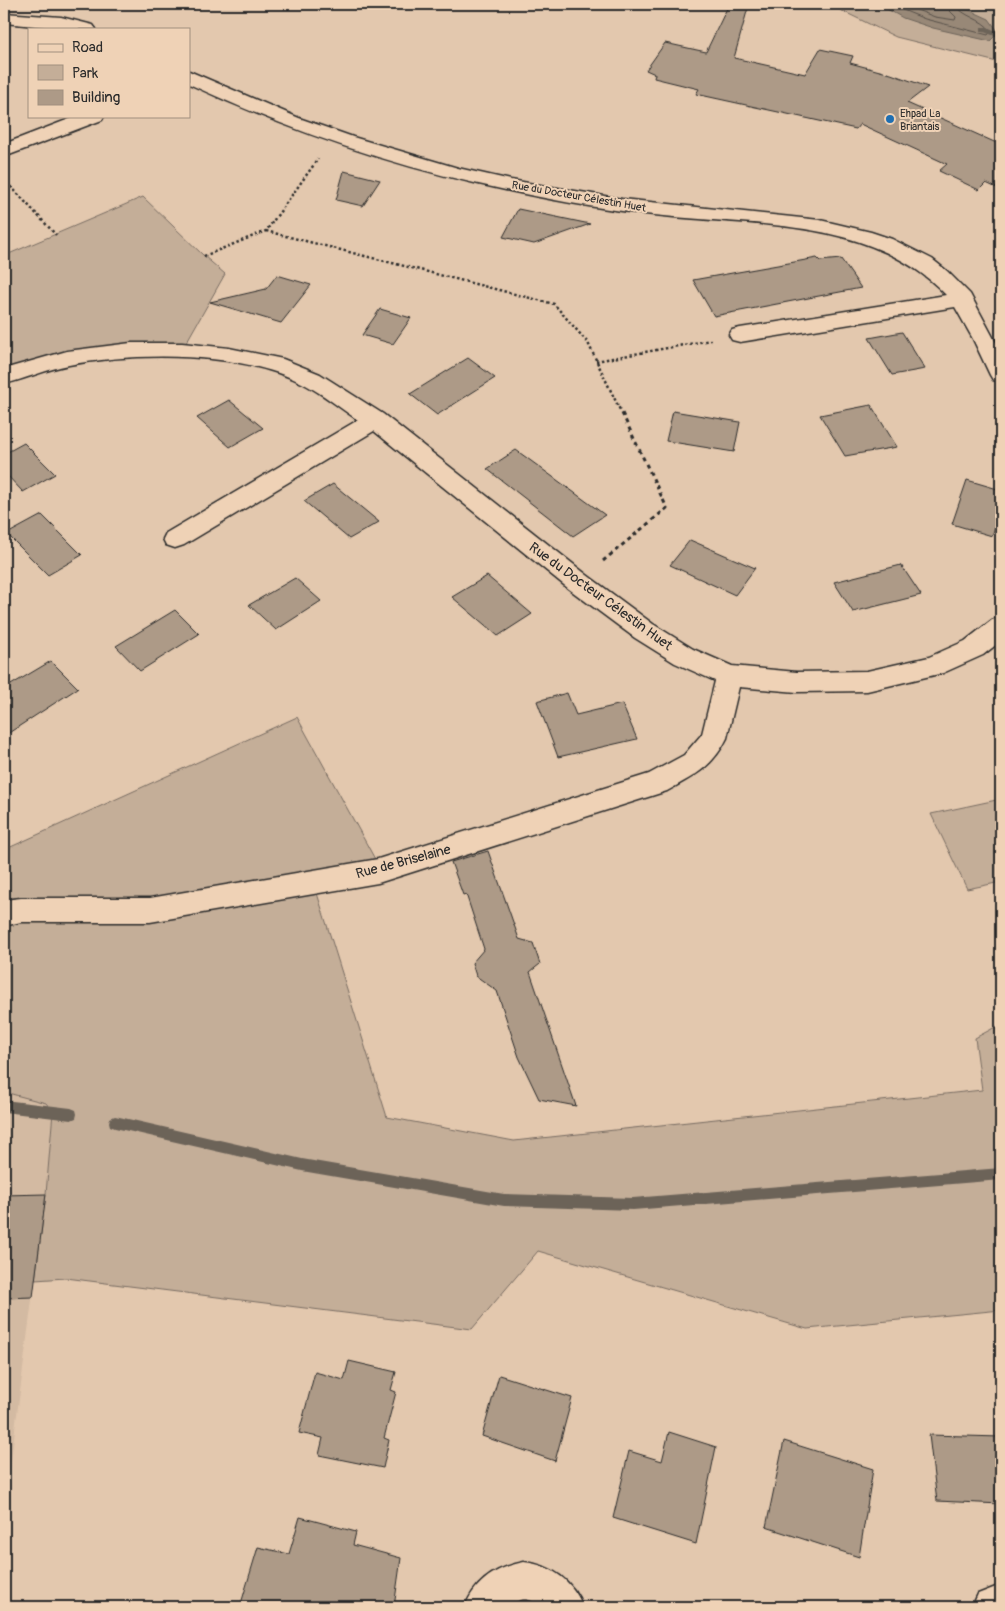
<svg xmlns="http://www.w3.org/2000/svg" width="1005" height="1611" font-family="Pangolin,sans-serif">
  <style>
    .built { fill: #d3baa2 }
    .green { fill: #c4ae98; stroke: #786c62 }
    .water { fill: #988877; stroke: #6c6359 }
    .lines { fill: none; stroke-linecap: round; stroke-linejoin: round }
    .shore { stroke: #575049; stroke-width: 1 }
    .stream { fill: #6c6359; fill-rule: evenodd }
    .building { fill: #ad9a87; stroke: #2b2b2b }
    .street-casing { stroke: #2b2b2b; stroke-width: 3 }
    .path-far1 { stroke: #2b2b2b; stroke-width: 2.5; stroke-dasharray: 2.5 2.5; stroke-linecap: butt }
    .path { stroke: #2b2b2b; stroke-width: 3; stroke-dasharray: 4 4; stroke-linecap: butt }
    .street { fill: #efd2b6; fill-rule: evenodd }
    .poi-dot { fill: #1f6fb2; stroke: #efd2b6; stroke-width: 2 }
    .labels { text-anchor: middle; stroke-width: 4; stroke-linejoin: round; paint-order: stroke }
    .far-poi-label { font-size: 11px; fill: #2b2b2b; stroke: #efd2b6; text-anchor: start }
    .far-street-label { font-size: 11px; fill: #2b2b2b; stroke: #efd2b6 }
    .street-label { font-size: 14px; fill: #2b2b2b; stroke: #efd2b6 }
  </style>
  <rect width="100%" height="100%" fill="#e3c8ae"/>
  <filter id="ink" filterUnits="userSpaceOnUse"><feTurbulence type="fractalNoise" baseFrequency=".02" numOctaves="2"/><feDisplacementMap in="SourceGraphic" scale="10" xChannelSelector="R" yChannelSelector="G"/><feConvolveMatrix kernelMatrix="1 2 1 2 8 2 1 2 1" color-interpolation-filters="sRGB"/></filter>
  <g filter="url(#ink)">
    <path class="built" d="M4,1092L46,1103L53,1112L46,1194L4,1513Z"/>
    <path class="green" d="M828,4H1001V63L896,37Z
      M143,197L204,256L225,274L182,350H131L16,372L4,377V256Z
      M297,717L376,861L311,874L387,1117L514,1141L982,1090L975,1038L1001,1024V1310L807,1329L538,1251L472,1329L66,1278L35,1280L46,1194L53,1112L46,1103L4,1092V850Z
      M1001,799V882L967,889L931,814Z"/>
    <path class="water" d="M878,4H956L989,19L997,30V34L990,41L933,28L903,18Z"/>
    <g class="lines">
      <path class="shore" d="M888,4L925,19L988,35L991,31C982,18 962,17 955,4
        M901,4L935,17L955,20L956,17L950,11L949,4"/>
      <path class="stream" d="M981,27H987L1001,33V38L981,31Z
        M4,1100L71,1108L76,1110L77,1114L76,1118L71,1120L4,1112Z
        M115,1116L302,1159L504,1194L633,1198L1001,1168V1180L633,1210L504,1206L302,1171L115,1128L110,1126L109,1122L110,1118Z"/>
    </g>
    <path class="building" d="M729,4H749L734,58L805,74L820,49L853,56L850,63L891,74L928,87L907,103L1001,145V190L986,183L979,190L939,171L947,164L860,124L856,129L696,94L699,89L654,78L655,74L646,70L665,43L706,52Z
      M344,171L380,180L363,206L336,200Z
      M518,209L590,224L534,244L503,237Z
      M817,258L820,261L841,259L861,288L714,316L693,280Z
      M277,275L311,285L281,323L210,302L266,289Z
      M380,309L411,318L393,344L362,335Z
      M902,332L925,369L892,375L869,338Z
      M468,358L495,378L437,415L410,394Z
      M229,400L263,428L230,447L197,418Z
      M871,405L897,447L845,456L820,415Z
      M673,411L740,422L734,452L666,441Z
      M24,443L55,474L23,492L4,472V454Z
      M516,450L605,515L573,536L487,469Z
      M967,480L1001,490V508L992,536L952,524Z
      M333,484L379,522L349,539L304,501Z
      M42,515L82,555L48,575L7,534Z
      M690,540L755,568L735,595L670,565Z
      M901,565L921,595L853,612L834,582Z
      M487,576L532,614L498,636L452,597Z
      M295,578L321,601L276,630L249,605Z
      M175,610L199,634L140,671L116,646Z
      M51,661L78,688L4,736V689Z
      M567,693L576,715L622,704L637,739L558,757L537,701Z
      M488,851L519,939L533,943L540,964L530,972L576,1106L539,1099L519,1057L497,991L476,976L472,963L484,949L466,894L463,895L451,862Z
      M46,1194L33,1297L4,1298V1195Z
      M349,1361L396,1372L391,1390L396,1392L384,1438L389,1440L383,1468L319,1455L323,1438L299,1433L315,1372L344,1380Z
      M499,1375L572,1398L555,1461L482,1436Z
      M669,1432L716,1447L696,1544L613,1518L629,1451L662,1461Z
      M929,1435L1001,1437V1504L937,1501Z
      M784,1441L873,1469L859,1557L766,1527Z
      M300,1517L356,1532L353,1545L401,1558L394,1607H240L258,1547L289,1554Z"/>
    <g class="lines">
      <g class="street-casing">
        <path id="street" d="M4,13L61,17L93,25L96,29H66L4,23Z
          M189,71L299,118L353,137L458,168L511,180L622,199L820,220L871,232L892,239L932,259L947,271L970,294L1001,352V382L993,380L990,375L973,339L955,307L740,342L732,340L729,335L732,330L740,328L946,295C874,219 760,226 664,216C613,211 561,202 510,191C399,168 292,132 189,84Z
          M77,116H104L102,120L4,157V144Z
          M131,343H182L229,348L283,359L320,374L383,414L587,575L653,624L693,649L732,666L797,672L867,671L929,657L965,641L992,620L1001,617V641L983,655L943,673L867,691L797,692L739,687L727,738C712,768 695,775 667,791L378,883L150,922H21L4,926V900L21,898H150L378,859L649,774L684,755L702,734L715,681L675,663L635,638L569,589L374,431L184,545L175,548L166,545L163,539L166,533L358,420C340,408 323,394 304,384C242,351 137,352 69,365C47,369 26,379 4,384V369L67,351Z
          M524,1562C552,1565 573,1581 583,1607H541C529,1597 521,1597 508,1607H465C475,1581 497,1567 524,1562Z
          M1001,1585V1607H972L978,1594Z"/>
      </g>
      <path class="path-far1" d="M4,179L56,235
        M266,231L554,304L588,343L620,410
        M204,256L266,231L318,159
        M596,361L711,340"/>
      <path class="path" d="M603,561L667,508L620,409"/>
      <use href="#street" class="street"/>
    </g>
  </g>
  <circle class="poi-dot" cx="890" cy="119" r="5"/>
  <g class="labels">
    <g class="far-poi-label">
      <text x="900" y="117">Ehpad La<tspan x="900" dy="13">Briantais</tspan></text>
    </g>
    <g class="far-street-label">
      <text transform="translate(579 196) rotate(10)" y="4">Rue du Docteur Célestin Huet</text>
    </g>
    <g class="street-label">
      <text transform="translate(601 596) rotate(36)" y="5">Rue du Docteur Célestin Huet</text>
      <text transform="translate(403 861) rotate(-15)" y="5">Rue de Briselaine</text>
    </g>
  </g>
  <rect width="1005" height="1611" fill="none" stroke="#efd2b6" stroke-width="20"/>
  <rect x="10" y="10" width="985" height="1591" fill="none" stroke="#2b2b2b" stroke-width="2" filter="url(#ink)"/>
  <rect x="28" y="28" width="162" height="90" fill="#efd2b6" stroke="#a18f7e"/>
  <rect x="38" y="44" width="25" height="8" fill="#efd2b6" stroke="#a18f7e"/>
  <text x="72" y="52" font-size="15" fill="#2b2b2b">Road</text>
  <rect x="38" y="65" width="25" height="15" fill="#c4ae98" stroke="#a18f7e"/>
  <text x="72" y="78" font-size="15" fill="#2b2b2b">Park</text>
  <rect x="38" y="90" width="25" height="15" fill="#ad9a87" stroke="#a18f7e"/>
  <text x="72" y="102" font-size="15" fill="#2b2b2b">Building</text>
</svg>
